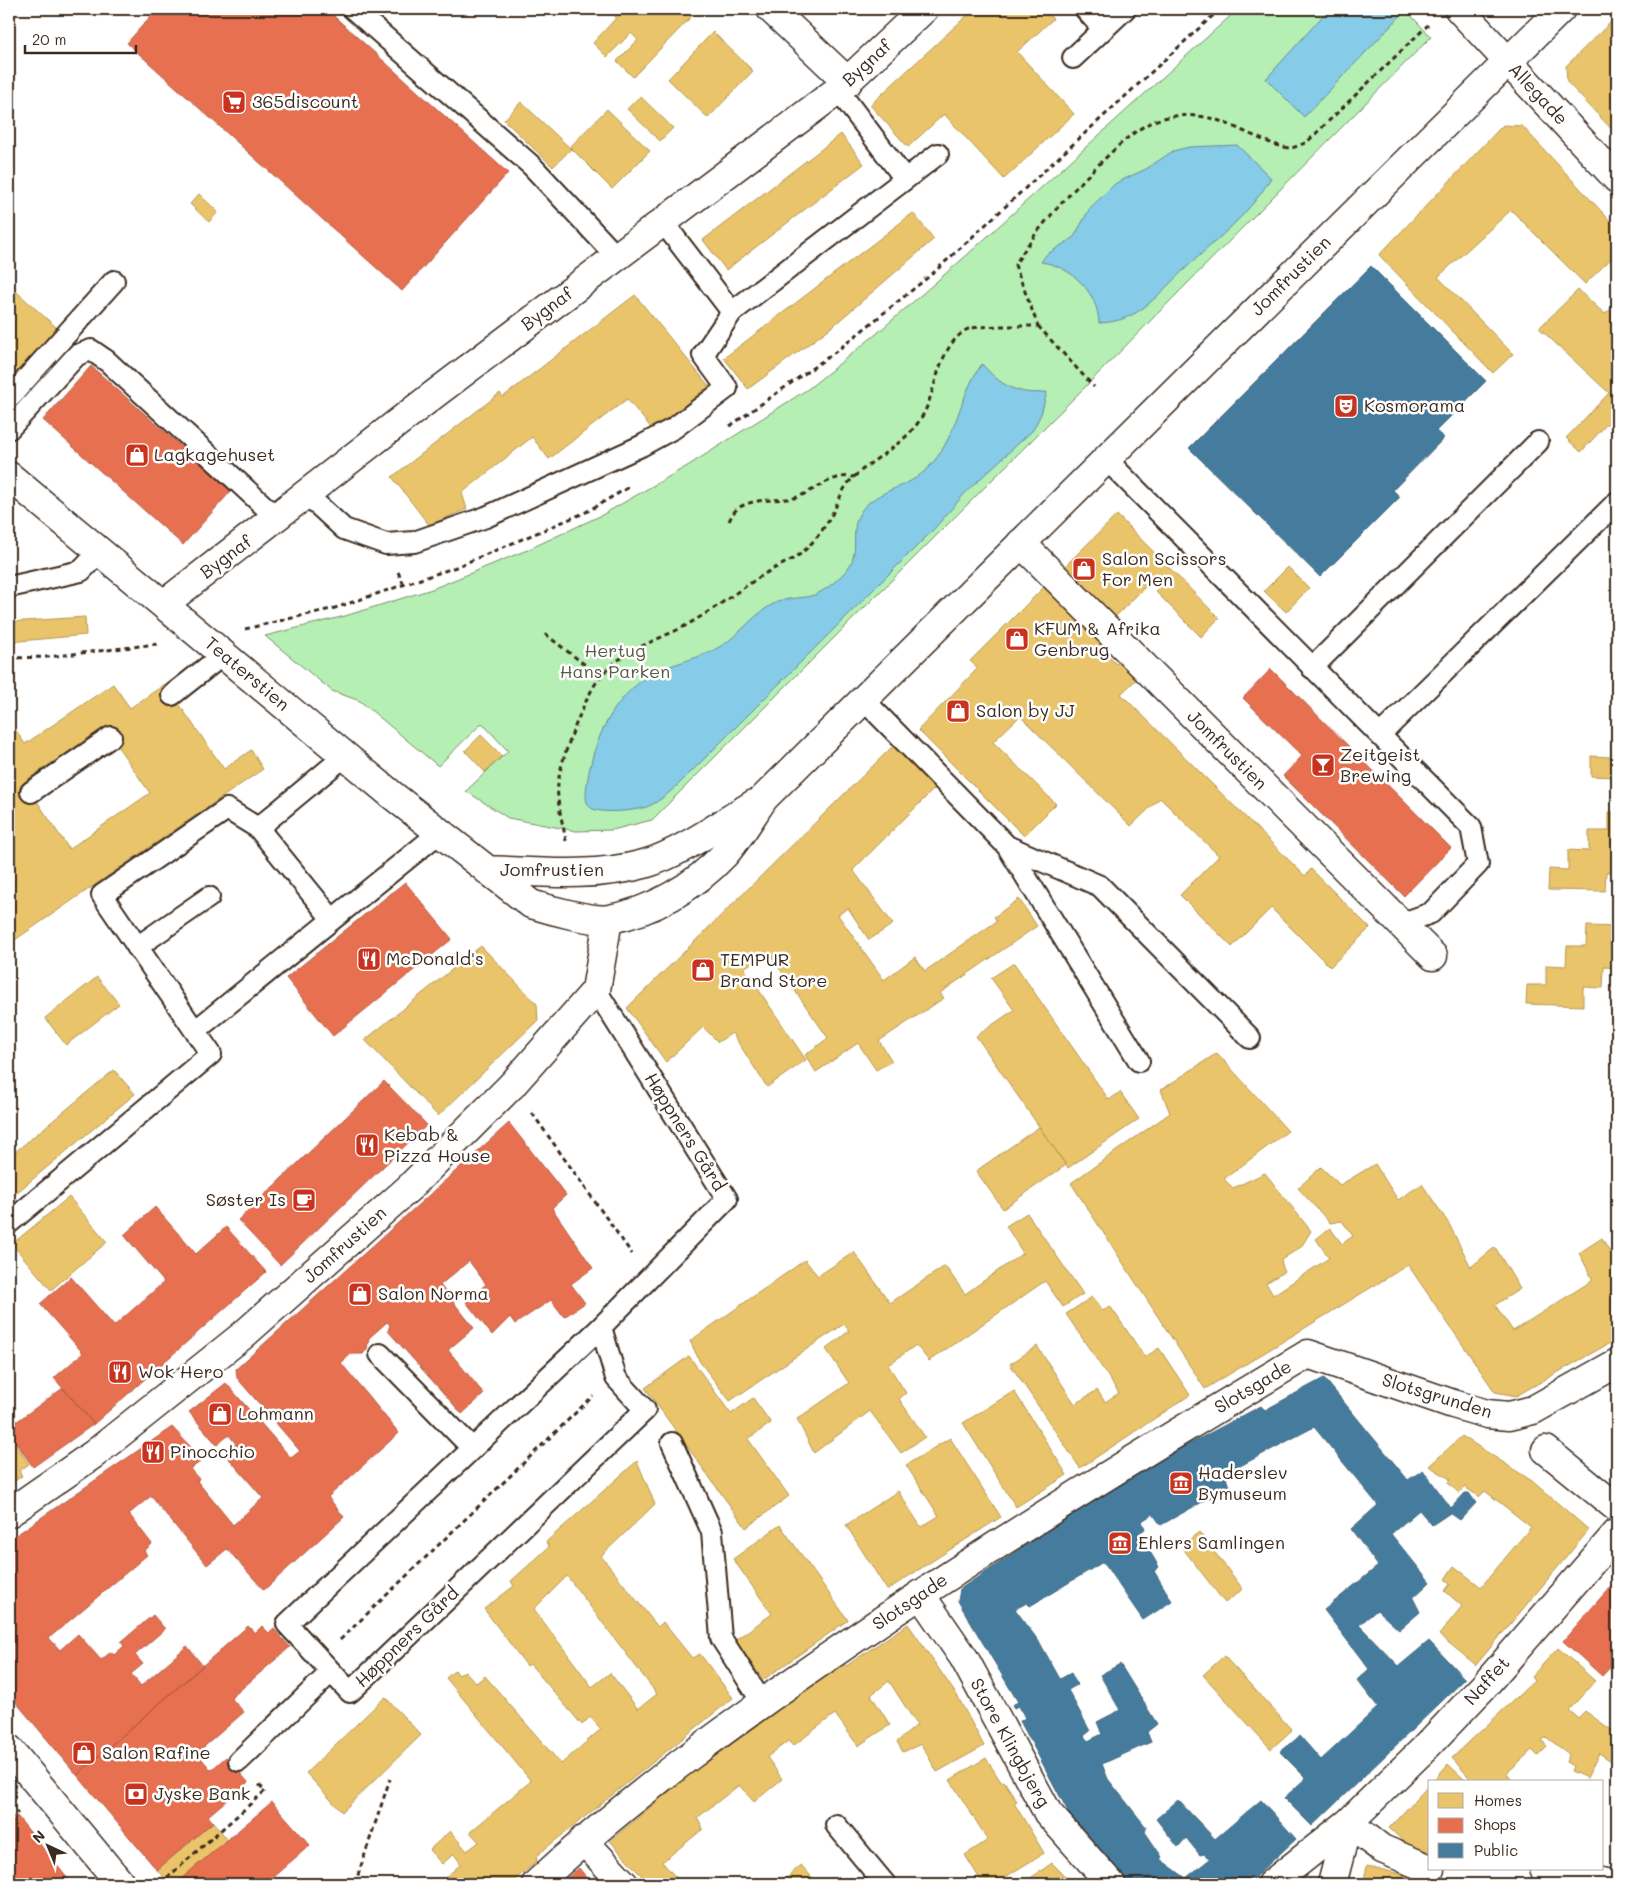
<svg xmlns="http://www.w3.org/2000/svg" width="1626" height="1893" font-family="Mali,sans-serif">
  <style>
    .green { fill: #b5efb3; stroke: #788c68 }
    .water { fill: #86cbe7; stroke: #688b97 }
    .homes { fill: #e9c46a; stroke: #b59653; fill-rule: evenodd }
    .shops { fill: #e76f51; stroke: #b35a42 }
    .public { fill: #457b9d; stroke: #426377 }
    .lines { fill: none; stroke-linecap: round; stroke-linejoin: round }
    .service-casing { stroke: #3b2a1e; stroke-width: 24 }
    .pedestrian-casing { stroke: #3b2a1e; stroke-width: 31 }
    .minor-casing { stroke: #3b2a1e; stroke-width: 31 }
    .tertiary-casing { stroke: #3b2a1e; stroke-width: 31 }
    .path { stroke: #3b2a1e; stroke-width: 3; stroke-dasharray: 5 4; stroke-linecap: butt }
    .service { stroke: #fff; stroke-width: 20 }
    .pedestrian { stroke: #fff; stroke-width: 28 }
    .minor { stroke: #fff; stroke-width: 28 }
    .tertiary { stroke: #fff; stroke-width: 28 }
    .labels { text-anchor: middle; stroke-width: 5; stroke-linejoin: round; paint-order: stroke }
    .street-label { font-size: 18px; fill: #3b2a1e; stroke: #fff }
    .poi-label { font-size: 18px; fill: #3b2a1e; stroke: #fff; text-anchor: start }
    .park-label { font-size: 18px; fill: #5a5b43; stroke: #fff }
  </style>
  <rect width="100%" height="100%" fill="#fff"/>
  <filter id="ink" filterUnits="userSpaceOnUse"><feTurbulence type="fractalNoise" baseFrequency=".02" numOctaves="2"/><feDisplacementMap in="SourceGraphic" scale="10" xChannelSelector="R" yChannelSelector="G"/><feConvolveMatrix kernelMatrix="1 2 1 2 8 2 1 2 1" color-interpolation-filters="sRGB"/></filter>
  <g filter="url(#ink)">
    <path class="green" d="M1238,9H1405L1431,37L1087,385L652,820L612,830L576,831L508,818L466,791L508,751L482,723L438,766L360,701L332,691L265,636L345,616L432,589L527,550L602,515L689,465L808,389L875,335L967,255Z"/>
    <path class="water" d="M1329,9L1406,10L1304,117L1266,79Z
      M1237,145L1271,178C1249,215 1218,238 1187,267C1158,293 1141,322 1099,323C1098,292 1071,266 1041,262L1046,255L1074,237L1090,208L1116,183L1146,169L1173,151L1189,147Z
      M982,364C1000,385 1018,396 1047,392L1041,414L1033,430L967,491L934,529L679,784C670,792 660,801 649,806C639,811 597,815 590,807C586,803 586,798 586,793C590,747 611,696 654,673C675,662 700,659 721,646C741,634 755,612 777,602C789,597 802,599 814,595C825,591 836,581 844,573C863,554 848,532 860,513C872,492 902,489 920,475C958,445 956,399 982,364Z"/>
    <path class="homes" d="M622,9H685L692,16L633,77L617,61L638,40L631,33L607,57L593,43L616,18L615,16Z
      M974,9H1044L1053,19L1017,52L1074,114L1004,179L944,114L908,147L870,105Z
      M1617,16V135L1567,82L1566,66Z
      M713,32L753,71L708,118L668,79Z
      M640,96L673,128L660,141L627,109Z
      M521,102L571,149L553,167L504,120Z
      M607,109L650,151L612,189L570,147Z
      M1503,125L1522,126L1617,228V253L1585,284L1511,210L1438,277L1513,354L1493,373L1379,255Z
      M841,134L864,164L726,270L703,240Z
      M199,194L218,212L209,222L190,204Z
      M913,213L934,239L833,326L748,389L724,358Z
      M9,285L57,328L13,377L9,374Z
      M1578,290L1605,314L1617,304V413L1581,452L1566,438L1609,393L1539,328Z
      M635,295L709,386L653,430L627,399L549,459L532,437L462,493L467,509L429,525L392,477L500,393L503,397Z
      M1117,515L1219,618L1201,637L1155,591L1160,587L1152,580L1112,620L1062,569Z
      M1288,567L1309,588L1286,612L1264,591Z
      M1049,582L1112,646L1105,653L1116,664L1123,656L1142,674L1121,694L1305,876L1311,869L1370,928L1330,967L1271,908L1232,947L1180,895L1219,856L1160,798L1131,826L1020,716L993,742L1056,804L1024,836L918,730L978,668L970,661Z
      M85,617L86,635L9,642V622Z
      M113,684L130,708L165,684L224,769L251,750L263,769L9,944V890L13,887L9,881V720L25,744ZM104,727L150,793L69,849L24,782Z
      M481,735L502,756L485,772L465,751Z
      M1611,737H1617V777L1591,776V756L1611,757Z
      M895,744L937,786L853,870L893,924L869,940L848,908L838,915L884,980L915,957L925,971L997,921L994,917L1019,899L1037,926L940,993L944,998L879,1041L892,1061L876,1070L858,1043L816,1072L805,1055L828,1038L768,952L744,968L806,1060L767,1087L732,1033L718,1042L703,1027L666,1062L627,1008Z
      M1609,812H1617V872H1606L1605,891L1548,890L1549,869L1568,870V850L1589,851V831H1609Z
      M1587,926L1617,927V968L1604,967L1603,988L1583,987V1006L1526,1004L1527,985H1546V965L1566,966L1567,946H1586Z
      M481,946L537,1004L538,1020L438,1116L365,1040Z
      M1014,963L1109,1100L1120,1092L1139,1119L1068,1168L976,1036L1014,1010L991,978Z
      M97,977L119,1004L66,1045L45,1018Z
      M1217,1053L1288,1131L1224,1179L1233,1188L1265,1173L1311,1231L1301,1247L1281,1260L1284,1272L1266,1283L1273,1295L1329,1258L1316,1239L1330,1228L1342,1244L1353,1236L1342,1221L1330,1223L1298,1188L1321,1167L1340,1185L1375,1164L1398,1200L1422,1184L1449,1224L1471,1267L1495,1247L1520,1289L1495,1305L1513,1331L1593,1280L1579,1253L1602,1238L1617,1264V1339L1516,1396L1495,1392L1408,1265L1205,1389L1071,1183L1170,1113L1161,1090Z
      M114,1070L135,1094L9,1199V1157Z
      M1039,1127L1066,1165L1003,1209L976,1171Z
      M69,1197L107,1242L51,1290L12,1244Z
      M1027,1213L1083,1294L1063,1307L1045,1281L929,1361L916,1345L888,1365L906,1393L899,1399L925,1437L901,1453L870,1411L814,1453L797,1419L849,1383L826,1349L849,1331L844,1324L730,1401L700,1362L690,1341L805,1260L818,1276L854,1252L890,1303L945,1266L965,1294L1023,1253L1006,1226Z
      M1092,1297L1103,1311L1110,1306L1145,1357L1159,1348L1190,1395L1080,1468L1010,1364L1037,1346L1075,1404L1097,1390L1105,1402L1119,1393L1066,1314Z
      M689,1356L731,1414L753,1398L771,1423L748,1439L789,1496L746,1528L645,1388Z
      M1014,1391L1067,1475L1016,1507L963,1423Z
      M9,1434L29,1464L19,1471L22,1476L9,1485Z
      M1462,1436L1532,1481L1589,1530L1476,1665L1439,1635L1462,1606L1445,1591L1450,1584L1445,1579L1454,1566L1481,1587L1531,1527L1485,1491L1479,1497L1465,1487L1459,1493L1448,1483L1450,1479L1429,1466Z
      M950,1438L1001,1517L887,1590L846,1525L898,1491L921,1527L939,1516L906,1465Z
      M637,1461L655,1504L601,1556L658,1627L663,1622L692,1658L700,1654L733,1698L536,1856L537,1861L510,1884H438L461,1864L454,1854L442,1864L429,1850L450,1831L467,1851L479,1842L470,1832L531,1781L446,1678L455,1670L459,1675L465,1671L476,1683L485,1676L561,1764L601,1729L590,1717L582,1725L530,1664L527,1666L484,1609L514,1586L511,1581L549,1547L546,1542ZM567,1576L657,1694L638,1709L610,1673L592,1687L534,1609Z
      M780,1525L848,1620L763,1680L735,1640L772,1614L733,1559Z
      M1199,1532L1243,1589L1225,1603L1181,1546Z
      M908,1624L958,1697L984,1746L937,1772L921,1744L903,1752L897,1742L917,1725L889,1681L871,1695L890,1725L858,1746L835,1714L793,1746L788,1741L767,1757L782,1779L754,1802L739,1785L697,1818L703,1829L662,1862L682,1884H649L610,1841L715,1753L843,1663L846,1666Z
      M1558,1648L1595,1681L1569,1710L1578,1718L1585,1711L1617,1734V1765L1599,1753L1587,1778L1571,1771L1573,1766L1566,1762L1569,1754L1546,1737L1542,1740L1547,1747L1538,1756L1532,1750L1507,1773L1514,1782H1473L1452,1758L1534,1681L1531,1677Z
      M1224,1656L1292,1730L1271,1749L1203,1675Z
      M385,1697L421,1735L342,1812L306,1773Z
      M986,1758L1001,1782L1004,1781L1017,1801L1014,1803L1044,1853L1002,1879L1005,1883L1002,1884H983L965,1855L988,1840L950,1780Z
      M1448,1764L1467,1782H1432Z
      M1430,1784V1864L1429,1865L1389,1828Z
      M213,1822L228,1840L175,1884H170L157,1870Z
      M1052,1863L1073,1884H1022Z
      M801,1865L818,1884H780Z
      M1367,1866L1433,1882L1432,1884H1363Z"/>
    <path class="shops" d="M157,9H326L508,173L402,291L127,43Z
      M91,366L231,491L183,545L43,420Z
      M1271,669L1451,848L1404,896L1283,776L1302,756L1243,698Z
      M405,882L452,939L333,1036L286,978Z
      M384,1081L427,1125L280,1265L238,1220Z
      M509,1123L566,1195L552,1208L593,1268L571,1284L585,1303L564,1317L551,1300L515,1324L510,1317L492,1335L466,1302L486,1284L469,1261L440,1285L474,1328L448,1350L484,1394L462,1414L388,1331L390,1325L387,1322L369,1338L367,1349L363,1354H351L341,1363L399,1433L328,1497L344,1517L264,1590L227,1549L207,1565L151,1496L129,1514L152,1544L144,1551L147,1555L49,1638L60,1650L78,1634L101,1660L111,1652L114,1655L124,1646L121,1642L153,1615L165,1629L135,1655L143,1664L131,1674L141,1686L187,1646L203,1666L77,1775L9,1694V1540L172,1427L203,1460L190,1469L199,1479L197,1481L233,1525L263,1498L225,1454L236,1444L229,1435L217,1445L189,1412L226,1383L291,1458L300,1451L237,1378L236,1369Z
      M155,1207L196,1254L226,1227L266,1272L94,1424L54,1378L83,1353L40,1304L71,1277L114,1326L164,1282L124,1235Z
      M63,1388L94,1424L33,1467L9,1432V1427Z
      M1617,1579V1660L1602,1676L1563,1641Z
      M248,1626L255,1633L262,1626L269,1633L274,1629L290,1647L231,1698L244,1712L197,1753L211,1770L226,1757L248,1782L208,1816L213,1822L157,1870L77,1775Z
      M272,1802L310,1845L265,1884H175Z
      M17,1816L72,1884H9V1824Z
      M579,1868L592,1884H560Z"/>
    <path class="public" d="M1371,266L1486,381L1436,431L1444,438L1393,490L1400,497L1320,577L1189,448Z
      M1324,1378L1408,1480L1423,1470L1451,1508L1465,1493H1469L1476,1503L1460,1520L1450,1513L1432,1525L1419,1510L1391,1534L1430,1582L1413,1598L1420,1612L1399,1630L1377,1610L1359,1625L1399,1666L1429,1641L1465,1679L1312,1826L1284,1798L1306,1778L1280,1752L1300,1736L1321,1760L1378,1707L1357,1680L1369,1669L1324,1610L1378,1566L1351,1529L1378,1505L1314,1427L1225,1474L1229,1487L1161,1525L1153,1514L1142,1521L1145,1529L1139,1533L1159,1567L1154,1571L1172,1601L1143,1620L1103,1562L1030,1606L1027,1603L1015,1609L1040,1643L1060,1679L1071,1673L1077,1685L1068,1690L1090,1731L1084,1736L1088,1741L1102,1734L1097,1722L1120,1710L1100,1675L1120,1664L1157,1724L1147,1732L1151,1742L1102,1764L1108,1779L1146,1827L1145,1832L1162,1857L1160,1859L1186,1878L1210,1859L1204,1854L1200,1855L1186,1838L1178,1847L1156,1819L1178,1800L1215,1839L1261,1800L1296,1839L1247,1884H1128L1071,1817L1020,1721L1025,1718L1019,1706L1014,1708L1012,1705L1018,1702L958,1601L960,1589L1138,1471L1261,1406L1265,1410Z"/>
    <g class="lines">
      <g class="service-casing">
        <path id="service" d="M353,9L532,166L616,256
          M1085,9L1103,29
          M1073,58L1125,9
          M838,90L905,179
          M663,222L732,312L938,154
          M9,398L114,281
          M9,429L77,355L91,350L107,361L277,518
          M1106,459L1471,827L1478,864L1431,913L1400,924
          M307,495L344,529L386,544L414,542L486,517L641,446L674,428L727,388L703,355L732,312
          M9,587L81,571L100,551
          M1312,668L1538,442
          M172,695L224,654
          M863,699L1007,846L1139,1061
          M1380,735L1617,502
          M31,792L111,737
          M1007,846L1100,886L1250,1038
          M332,919L258,828L346,755
          M137,947L209,897
          M596,990L727,1199L601,1327L287,1624L350,1692L645,1410L616,1378L601,1327
          M195,1031L102,895L227,809L258,828
          M9,1223L211,1054L195,1031L439,833
          M380,1354L472,1448
          M672,1443L712,1532L721,1638L762,1702
          M239,1761L331,1672
          M836,1825L885,1884"/>
      </g>
      <g class="pedestrian-casing">
        <path id="pedestrian" d="M9,1513L94,1454L242,1336L409,1188L512,1085"/>
      </g>
      <g class="minor-casing">
        <path id="minor" d="M771,9L848,82
          M1021,543L1433,956
          M164,604L436,393L838,90L924,9
          M512,1085L596,990L608,920
          M1546,1450L1617,1508
          M920,1594L964,1658L1048,1813L1111,1884
          M9,1749L121,1884
          M583,1840L624,1884
          M1544,1869L1611,1884
          M536,1884C634,1793 743,1715 853,1640C1001,1539 1154,1446 1308,1354L1453,1404L1487,1414L1509,1416L1533,1410L1617,1363
          M1271,1884L1348,1823L1382,1849L1430,1869
          M1332,1884L1348,1823L1424,1749L1484,1686L1617,1533"/>
      </g>
      <g class="tertiary-casing">
        <path id="tertiary" d="M1459,9L1617,179
          M9,476L392,795L531,904C547,909 593,922 609,919C652,912 695,886 724,855C739,838 751,817 764,798L1561,9
          M487,870C539,872 593,878 644,864C678,855 723,823 754,804"/>
      </g>
      <path class="path" d="M1038,326L1094,387
        M730,426L838,350L932,274L1220,9
        M729,521C733,513 736,508 744,505C759,498 778,501 794,498C815,492 831,473 854,477
        M398,572L404,585
        M245,629L335,608L456,567L586,512L631,486
        M545,634L601,677
        M9,658L48,657L157,644
        M566,841C563,823 556,802 558,784C560,760 584,699 598,680C617,654 647,644 675,631C708,615 735,592 766,573C781,564 796,560 808,547C817,538 825,527 831,516C838,504 842,488 852,479C876,455 909,444 925,411C937,385 939,347 966,330C973,325 1025,326 1038,326L1015,265C1036,229 1063,201 1092,171C1110,154 1128,134 1150,123C1170,113 1197,114 1217,120C1236,126 1276,149 1292,148C1296,147 1301,144 1306,143L1428,25
        M532,1113L632,1254
        M340,1640L593,1396
        M9,1819L18,1812
        M160,1884L265,1791L257,1782
        M355,1884L390,1779"/>
      <use href="#service" class="service"/>
      <use href="#pedestrian" class="pedestrian"/>
      <use href="#minor" class="minor"/>
      <use href="#tertiary" class="tertiary"/>
    </g>
  </g>
  <defs>
    <g id="supermarket-square" transform="scale(1.25)"><rect x="-9" y="-9" width="18" height="18" rx="4" fill="#c8321e" stroke="#fff"/><path d="M-6-5.5h2.5l.6 2H6L4.5 2H-2.5L-4.4-4H-6ZM-1.5 3.2a1.3 1.3 0 1 0 .1 0ZM3 3.2a1.3 1.3 0 1 0 .1 0Z" fill="#fff"/></g>
    <g id="theatre-square" transform="scale(1.25)"><rect x="-9" y="-9" width="18" height="18" rx="4" fill="#c8321e" stroke="#fff"/><path d="M-5-5.5Q0-4 5-5.5V0Q5 5 0 6Q-5 5-5 0ZM-3.3-2.5H-1v1.5H-3.3ZM1-2.5H3.3v1.5H1ZM-2.8 1Q0 5.5 2.8 1Z" fill="#fff"/></g>
    <g id="shop-square" transform="scale(1.25)"><rect x="-9" y="-9" width="18" height="18" rx="4" fill="#c8321e" stroke="#fff"/><path d="M-5-2.5h2.3a2.7 3.5 0 0 1 5.4 0H5L5.5 6h-11ZM-1.5-2.5h3a1.5 2.3 0 0 0-3 0Z" fill="#fff"/></g>
    <g id="bar-square" transform="scale(1.25)"><rect x="-9" y="-9" width="18" height="18" rx="4" fill="#c8321e" stroke="#fff"/><path d="M-6-5H6L.8 .8V4.5H3.5V6h-7V4.5H-.8V.8Z" fill="#fff"/></g>
    <g id="restaurant-square" transform="scale(1.25)"><rect x="-9" y="-9" width="18" height="18" rx="4" fill="#c8321e" stroke="#fff"/><path d="M-5-6h1v4h1v-4h1v4h1v-4h1v5L-1.5 .5V6h-2V.5L-5-1ZM5-6V6H3V1.5H1.5Q1.5-4 5-6Z" fill="#fff"/></g>
    <g id="cafe-square" transform="scale(1.25)"><rect x="-9" y="-9" width="18" height="18" rx="4" fill="#c8321e" stroke="#fff"/><path d="M-5.5-4.5H6V0H3Q3 3.5 0 3.5H-2.5Q-5.5 3.5-5.5 0ZM3-3.2v2h1.7v-2ZM-6 4.5H4V6H-6Z" fill="#fff"/></g>
    <g id="museum-square" transform="scale(1.25)"><rect x="-9" y="-9" width="18" height="18" rx="4" fill="#c8321e" stroke="#fff"/><path d="M0-6L6-3V-2H-6V-3ZM-5-1h2V3h-2ZM-1-1h2V3h-2ZM3-1h2V3H3ZM-6 4H6V6H-6Z" fill="#fff"/></g>
    <g id="bank-square" transform="scale(1.25)"><rect x="-9" y="-9" width="18" height="18" rx="4" fill="#c8321e" stroke="#fff"/><path d="M-6-4H6V4H-6ZM0-2.3a2.3 2.3 0 1 0 0 4.6a2.3 2.3 0 1 0 0-4.6Z" fill="#fff"/></g>
  </defs>
  <g fill-rule="evenodd">
    <use href="#supermarket-square" x="234" y="102"/>
    <use href="#theatre-square" x="1346" y="406"/>
    <use href="#shop-square" x="137" y="455"/>
    <use href="#shop-square" x="1084" y="569"/>
    <use href="#shop-square" x="1017" y="639"/>
    <use href="#shop-square" x="958" y="711"/>
    <use href="#bar-square" x="1323" y="765"/>
    <use href="#restaurant-square" x="369" y="959"/>
    <use href="#shop-square" x="703" y="970"/>
    <use href="#restaurant-square" x="367" y="1145"/>
    <use href="#cafe-square" x="304" y="1200"/>
    <use href="#shop-square" x="360" y="1294"/>
    <use href="#restaurant-square" x="120" y="1372"/>
    <use href="#shop-square" x="220" y="1414"/>
    <use href="#restaurant-square" x="153" y="1452"/>
    <use href="#museum-square" x="1181" y="1483"/>
    <use href="#museum-square" x="1120" y="1543"/>
    <use href="#shop-square" x="84" y="1753"/>
    <use href="#bank-square" x="136" y="1794"/>
  </g>
  <g class="labels">
    <g class="street-label">
      <text transform="translate(867 63) rotate(-43)" y="6">Bygnaf</text>
      <text transform="translate(1538 94) rotate(47)" y="6">Allegade</text>
      <text transform="translate(1291 276) rotate(-45)" y="6">Jomfrustien</text>
      <text transform="translate(547 309) rotate(-37)" y="6">Bygnaf</text>
      <text transform="translate(226 557) rotate(-37)" y="6">Bygnaf</text>
      <text transform="translate(247 674) rotate(40)" y="6">Teaterstien</text>
      <text transform="translate(1227 750) rotate(45)" y="6">Jomfrustien</text>
      <text x="552" y="876">Jomfrustien</text>
      <text transform="translate(685 1132) rotate(58)" y="6">Høppners Gård</text>
      <text transform="translate(345 1245) rotate(-42)" y="6">Jomfrustien</text>
      <text transform="translate(1253 1387) rotate(-31)" y="6">Slotsgade</text>
      <text transform="translate(1437 1396) rotate(17)" y="6">Slotsgrunden</text>
      <text transform="translate(910 1602) rotate(-34)" y="6">Slotsgade</text>
      <text transform="translate(407 1637) rotate(-44)" y="6">Høppners Gård</text>
      <text transform="translate(1487 1681) rotate(-48)" y="6">Naffet</text>
      <text transform="translate(1010 1743) rotate(61)" y="6">Store Klingbjerg</text>
    </g>
    <g class="poi-label">
      <text x="252" y="108">365discount</text>
      <text x="1364" y="412">Kosmorama</text>
      <text x="154" y="461">Lagkagehuset</text>
      <text x="1102" y="565">Salon Scissors<tspan x="1102" dy="21">For Men</tspan></text>
      <text x="1034" y="635">KFUM &amp; Afrika<tspan x="1034" dy="21">Genbrug</tspan></text>
      <text x="976" y="717">Salon by JJ</text>
      <text x="1340" y="761">Zeitgeist<tspan x="1340" dy="21">Brewing</tspan></text>
      <text x="386" y="965">McDonald's</text>
      <text x="720" y="966">TEMPUR<tspan x="720" dy="21">Brand Store</tspan></text>
      <text x="384" y="1141">Kebab &amp;<tspan x="384" dy="21">Pizza House</tspan></text>
      <text x="286" y="1206" text-anchor="end">Søster Is</text>
      <text x="378" y="1300">Salon Norma</text>
      <text x="138" y="1378">Wok Hero</text>
      <text x="238" y="1420">Lohmann</text>
      <text x="170" y="1458">Pinocchio</text>
      <text x="1198" y="1479">Haderslev<tspan x="1198" dy="21">Bymuseum</tspan></text>
      <text x="1138" y="1549">Ehlers Samlingen</text>
      <text x="102" y="1759">Salon Rafine</text>
      <text x="154" y="1800">Jyske Bank</text>
    </g>
    <g class="park-label">
      <text x="615" y="657">Hertug<tspan x="615" dy="21">Hans Parken</tspan></text>
    </g>
  </g>
  <rect width="1626" height="1893" fill="none" stroke="#fff" stroke-width="30"/>
  <rect x="15" y="15" width="1596" height="1863" fill="none" stroke="#3b2a1e" stroke-width="2" filter="url(#ink)"/>
  <rect x="1428" y="1780" width="175" height="90" fill="#ffffff" stroke="#b1aaa5"/>
  <rect x="1438" y="1793" width="25" height="15" fill="#e9c46a" stroke="#b1aaa5"/>
  <text x="1474" y="1806" font-size="15" fill="#3b2a1e">Homes</text>
  <rect x="1438" y="1818" width="25" height="15" fill="#e76f51" stroke="#b1aaa5"/>
  <text x="1474" y="1830" font-size="15" fill="#3b2a1e">Shops</text>
  <rect x="1438" y="1843" width="25" height="15" fill="#457b9d" stroke="#b1aaa5"/>
  <text x="1474" y="1856" font-size="15" fill="#3b2a1e">Public</text>
  <g transform="translate(48 1846) rotate(316)" stroke="#ffffff" stroke-width="4" paint-order="stroke">
  <path d="M0-4L9 19L0 12L-9 19Z" fill="#3b2a1e"/>
  <text y="-8" font-size="14" font-weight="bold" text-anchor="middle" fill="#3b2a1e">N</text>
  </g>
  <path d="M25 45v8h111v-8" fill="none" stroke="#3b2a1e" stroke-width="2.5"/>
  <text x="32" y="45" font-size="15" fill="#3b2a1e" stroke="#ffffff" stroke-width="4" paint-order="stroke">20 m</text>
</svg>
